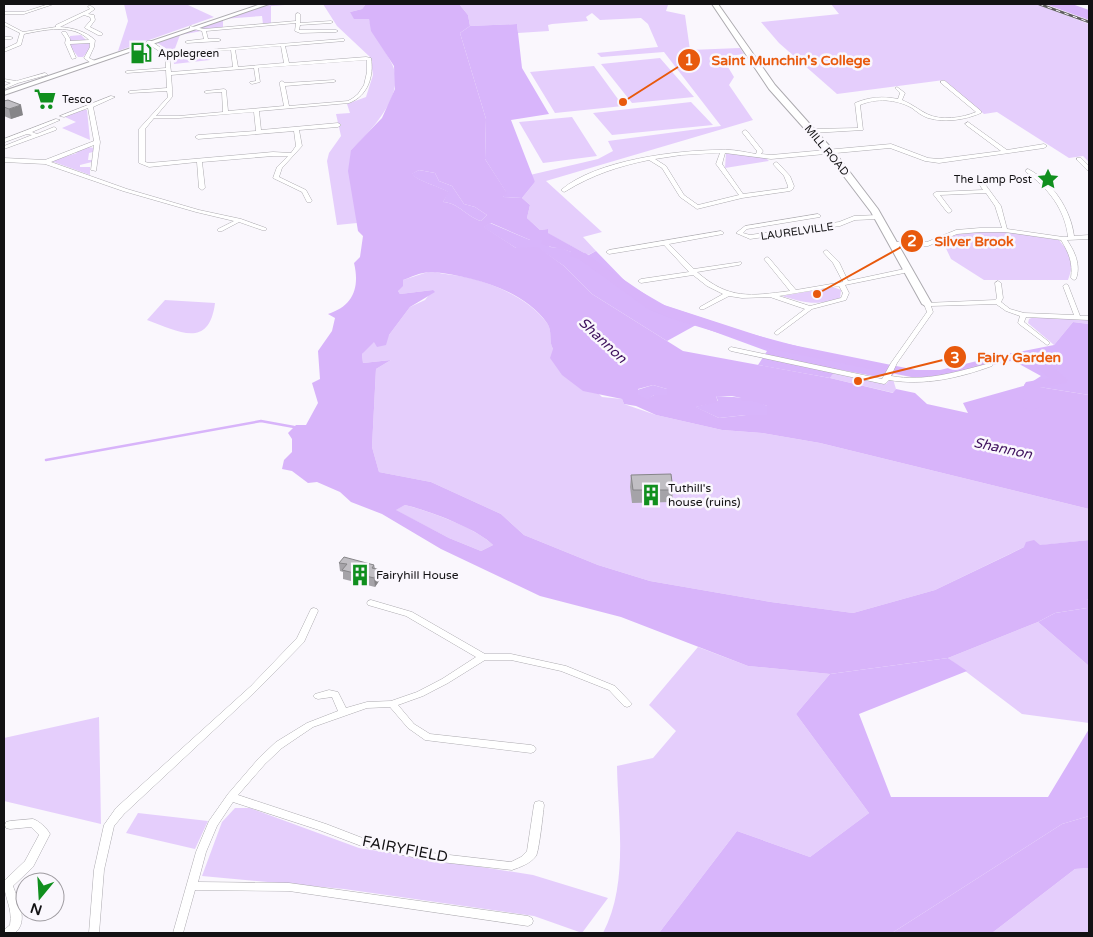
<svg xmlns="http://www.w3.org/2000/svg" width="1093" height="937" font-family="'Varela Round',sans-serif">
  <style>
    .green { fill: #e5cefc }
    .forest { fill: #d8b5fb }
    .water { fill: #d8b4fa; fill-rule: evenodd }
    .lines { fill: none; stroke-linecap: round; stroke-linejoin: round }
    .stream { stroke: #d8b4fa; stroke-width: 2.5 }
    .river { fill: #d8b4fa; fill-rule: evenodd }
    .street-casing { stroke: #adabb0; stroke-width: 1 }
    .secondary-casing { stroke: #adabb0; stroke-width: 2 }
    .street { fill: #fff; fill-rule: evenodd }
    .secondary { fill: #fff; fill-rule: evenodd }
    .rail-casing { stroke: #605e61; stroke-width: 2.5 }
    .rail { stroke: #faf7fd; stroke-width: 1; stroke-dasharray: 4.5; stroke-linecap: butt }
    .wall { fill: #a5a3a8 }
    .shaded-wall { fill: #868588 }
    .building { fill: #c0bec3; stroke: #868588 }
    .labels { text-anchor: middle; stroke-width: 5; stroke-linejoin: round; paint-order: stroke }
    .far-poi-label { font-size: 11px; fill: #131214; stroke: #faf7fd; text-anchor: start }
    .far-street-label { font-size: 11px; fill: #131214; stroke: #faf7fd }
    .poi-label { font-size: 12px; fill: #131214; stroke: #faf7fd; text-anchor: start }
    .water-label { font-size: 14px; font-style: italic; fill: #3d0f5c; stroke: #faf7fd }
    .near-street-label { font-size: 15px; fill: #131214; stroke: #faf7fd }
    .leader { fill: none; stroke: #e8590c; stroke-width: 2 }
    .callout-dot { fill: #e8590c; stroke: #faf7fd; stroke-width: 2 }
    .mark-label { font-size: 15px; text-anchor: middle; font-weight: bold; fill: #fff }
    .callout-label { font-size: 14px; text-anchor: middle; font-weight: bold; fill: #e8590c; stroke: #faf7fd; stroke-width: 5; stroke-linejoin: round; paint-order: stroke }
  </style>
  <rect width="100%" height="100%" fill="#faf7fd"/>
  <path class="green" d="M124,4H189L188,5L214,17L118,51L128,21Z
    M275,4H299L271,6V23L263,24L262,16L223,19V27L180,35L174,51H170L156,42L259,7Z
    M323,4H366L362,9L350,12L369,19C372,35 385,49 392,64C407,94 371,131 351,150L357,223L337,225L327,161L329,153L341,136L336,114L350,113L347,104L366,97L373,75L370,57L337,26Z
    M459,4L668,5L666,11L685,15L690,50L740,48L744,54L722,57L734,77L729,85L753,120L546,181L602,232L583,237L596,251L588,255L547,233L548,229L540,230L527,218L530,205L522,198L535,182L530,175L598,159L613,151L608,141L721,126L664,52L601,57L597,53L658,47L648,24L641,18L600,20L592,13L586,17L588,21L552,24L548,25L549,31L518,33L517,24L470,26L468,15Z
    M831,4H1036L1089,24V162L1083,156L1069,158L997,112L984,114L944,80L837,94L779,43L761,22L839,14Z
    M81,35L89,43L90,49L83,57H78L70,46V36Z
    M208,51L210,60L174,64L173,54Z
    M660,58L694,97L632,103L601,64Z
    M594,66L623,106L555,113L530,72Z
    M691,102L713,125L612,135L593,113Z
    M82,110H87L90,140L62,128L76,122L65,117Z
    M572,117L597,156L543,163L519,122Z
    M88,147L94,148L93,152L89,153L88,160H92V162L80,165V167H90V175L51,161L77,153L75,152Z
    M726,153L766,158L769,161L725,168Z
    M981,232H1006L1059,240C1072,256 1075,260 1068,280H984L951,259L943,242L959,233Z
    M431,271C445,275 460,275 474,279C499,286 531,301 547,323C553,331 548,340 553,349L602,397L622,399L624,404L656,415L722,430L762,433L820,443L1089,509V540L1024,547L935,590L853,613L771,602L650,581L598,565L524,535L501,514L431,482L379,472L372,447L376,369L391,360L363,363L362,354L369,344L389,335L410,307L425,300L433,290L400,294L398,291L403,280Z
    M833,287L841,290L840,298C816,306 806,303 782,296Z
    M165,300L215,303C209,350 178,331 147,320Z
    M1034,317L1089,320V324L1073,322L1054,345L1028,323L1029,319Z
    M834,371L886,384L892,376L896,389L894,393L830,378Z
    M405,505C429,511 476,528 493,545L481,551L449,538L395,510Z
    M1038,622L1089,666V723L1022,714L948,658Z
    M698,647L748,666L830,674L796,714L869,813L810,857L737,831L659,933H603C629,884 618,820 617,766L653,758L676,731L649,705Z
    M99,717L101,824L4,801V738Z
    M235,808H250L359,848L533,875L608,898L582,933L534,916L344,889L202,876L222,822Z
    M138,813L208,821L195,849L126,833Z
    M1089,868V933H992L1075,869Z"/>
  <path class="forest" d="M1045,4H1072L1089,10V20Z
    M517,24L522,68L549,114L511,120L535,182L522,198L503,197L506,192L485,159L486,119L460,33L470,26Z
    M419,170L435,173L439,181L452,186L464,204L475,207L487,215L481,221C467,217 459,203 443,202L448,192C438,186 418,181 411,174Z
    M490,223L530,240H542L550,247L561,248L585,257L596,251L628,284L666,306L748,333L838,357L898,368L892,376H873L836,369L830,378L758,365L767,351L696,325L667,341L592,294L564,266L538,248H516L483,227Z
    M1073,322L1089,324V395L1027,385L1041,376L1003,355L1054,345Z
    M653,385L667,389V395H654L647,400L638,396L637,390Z
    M716,396C732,397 752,397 767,406V415H746L719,418L695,407L718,401Z
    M1089,599V666L1038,622L1055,613L1087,608V600Z
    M948,658L967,671L859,714L891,797H1048L1089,729V816L1062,824L892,933H659L737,831L810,857L869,813L796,714L830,674Z"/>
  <path class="water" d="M366,4H459L468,15L470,26L460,33L486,119L485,159L507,193L503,197L522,198L530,205L527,218L540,230L548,229V233L588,255L579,259L570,256L571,252C562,248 552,248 541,244L542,240H530L491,223L484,227L516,248L538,247L564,266L592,294L683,351L830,378L893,393L896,389L915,393L927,404L968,413L963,403L1027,385L1089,395V509L820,443L762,433L722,430L656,415L636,406L624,404L622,399L583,391L562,375L550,358L553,349C548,340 553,332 547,323C523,289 471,276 433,272C423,271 411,277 403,280V286L398,291L400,294L433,290L435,292L410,307L389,335L386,345L377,347L374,342L362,354L363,363L391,360L376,369L372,447L379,472L431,482L501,514L524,535L598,565L650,581L771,602L853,613L935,590L1008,555L1024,547L1026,542L1034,540L1040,545L1089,540V599L1087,600V608L1055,613L1038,622L948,658L830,674L748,666L621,617L540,596L441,549L382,514L351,502L340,492L317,482L308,483L292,471L282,469L284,460L292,452V439L288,433L296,425H306L318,403L312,383L320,379L318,351L332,331L335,318L328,314C353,306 360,288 354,263L360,257L363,236L358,231L348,171L351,150L382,118L395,89L394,66L371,31L369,19H354L350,12L362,9ZM419,170L435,173L439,181L452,186L464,204L475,207L487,215L481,221C467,217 459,203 443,202L449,192C438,186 418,181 412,174ZM653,385L667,389V395H654L647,399L638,395V389ZM716,396H732L741,398L742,401H753L767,406V415H746L719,418L696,407L718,402ZM405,505C427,510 478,529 493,545L481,551L449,538L396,510Z
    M1089,816V868L1075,869L992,933H892L1062,824Z"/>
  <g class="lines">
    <path class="stream" d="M46,460L261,421L294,427"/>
    <path class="river" d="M585,253L658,303L778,342L916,370H940L1010,353L1043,358L1068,380L1066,383L1039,388V407L1031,412L1023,407L1024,385L1026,382L1049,378L1034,365L1010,361L940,378H916L775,350L673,319L648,309L580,260L579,257Z"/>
    <g class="street-casing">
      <path id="street" d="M49,4H54L24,14H4V12H24Z
        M89,6H91L95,9L88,14L94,15L95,20L90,27L102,33V35H98L85,28V27L91,20L90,17L84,15L60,27C73,28 85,31 95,40L94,47L89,58L95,61V63H91L84,58L90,47V43L70,44L76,58L72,59L65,43L66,39L62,33V32H66L70,39V41L89,40C73,23 44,30 24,34L21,45L4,52V49L17,43L20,33L4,25V22L23,32L56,27V25L90,9L88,7Z
        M298,13L300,14V23L331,21L333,22L331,23L300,25L299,30H336L338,31L336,32L300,33L295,31L296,23L206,31L208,39H219L221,40L219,41L187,43L185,42L187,41L204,39L202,31L190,28V26L204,29L296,21V14Z
        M4,37H11L13,38L11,39H4Z
        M342,39H344V41L285,46L289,63L366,57L371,58C374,76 368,96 349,103L259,111L261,130L338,123L341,125L338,127L299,130L302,146L282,168L279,177L306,190L312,201L311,202H307L302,192L273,178L277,167L288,156H273L202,162L205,188L202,190L199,188L197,162L149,167L139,163V129L168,97L167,91L130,93L128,92L130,91L167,88L166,70L127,73L125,72L127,71L166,68L165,55L147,43V41H151L168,53ZM281,46L284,63L238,67L235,50ZM231,50L233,67L171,72L169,55ZM367,60V72L364,85L358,94L353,98L348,101L289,106L285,86L334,82L336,81L334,80L285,83L282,81L280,82V85L284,106L228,111L226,90L224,89L206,91L204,92L206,93L222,92L223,112L179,116H156L172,97V90L173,89L172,88L171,75L254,68L256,81L250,82V83L252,84L260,82L258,68ZM254,112L256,131L198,135L195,137L198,139L294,131L296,146L291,153L273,152L149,163L145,162V129L154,118H179Z
        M45,73L47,74V75L18,83L4,89V86L11,83L4,81V79L16,81Z
        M941,81H945L981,111V113C965,120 945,123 928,118C922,116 917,112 912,108C896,99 876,98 860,105L863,130L812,133L809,131L812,129L858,128L855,103C869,97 883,96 898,99L900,93L895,88L897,87L905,93L902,100C912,104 919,110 927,114C941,121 962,118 976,112L941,83Z
        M111,96L115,97L93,107L100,142L96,171L91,170L94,145L51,162L127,189L199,210L241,219L266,228V230H262L239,222L222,231H218V229L234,221L196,212L123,191L45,164L4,162V158L45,160L94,141L88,108L64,117L60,116Z
        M56,119L60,120L32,132L37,134L54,127L56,128V130L4,149V146L32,135L27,134L5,142L4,141V139Z
        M968,122L1007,150L1044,144L1047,146L1044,148L939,163L925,161L890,148L771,159L725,153L722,164L743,194L788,188V186L784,176L773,164L776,162L778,163L790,176L794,186L793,189L790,191L742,198L697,209L680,197L662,168L649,160C619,166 592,175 566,191L564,192L561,190C596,160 677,150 721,150C733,149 744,152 756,154L757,151L742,132L745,130L747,131L763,151L761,154L771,155L891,144L928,158L939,159L1001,151L966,125L965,124ZM720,153L716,164L739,195L698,205L684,195L666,166L655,159L681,155Z
        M1077,158H1081L1089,166V171L1087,170L1077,160Z
        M1028,169C1052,181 1071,210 1074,236L1089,235V239L1067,240C1075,252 1081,265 1076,279L1074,280L1071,278C1073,263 1069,253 1061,240L1005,232H980L957,234L928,246H895L892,244L895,242H927L956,230L980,228H1002L995,206L986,193L940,195L952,211L949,213L947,212L933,194L936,192L983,190L977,181L980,179L982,180L1001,206L1007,229L1063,237H1068C1065,209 1048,188 1026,172V170Z
        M818,214L821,216L820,217L747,229L743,233L750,235L839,222L854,216L878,215L881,217L878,219L855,220L840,226L750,239L736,233L745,226Z
        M721,231L724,233L723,234L669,244L694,269L741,262V264L739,265L697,272C729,300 750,296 790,291L764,259L767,257L769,258L796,290L843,282L833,263L823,252L826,250L828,251L839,262L848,281L909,268L912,270L909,272L845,285L849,293L846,300L812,309L777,335L774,333L775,332L805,309L770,297L742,298L729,296L704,309H700V307L723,294L707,286L693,275L641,283L638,281L641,279L689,272L664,245L609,254L606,252L609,250ZM839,286L843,293L841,298L810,306L779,296Z
        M998,281L1001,283L1003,298L1001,302L1010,309L1024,313L1074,315L1063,286L1066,284L1068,285L1080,316H1089V320L1026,317L1024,322L1049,342L1050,343L1049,344L1047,345L1019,324L1018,323L1020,316L1006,311L996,304L931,306L933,312L897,363L891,376C925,382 957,372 990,363L993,365L992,366C959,378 924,386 889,380L886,383L884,384L731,351L728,349L731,347L882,379L891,363L927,312L924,304L925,303L995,300L997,298L995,283Z
        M371,600L412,612L485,654H511L566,666L615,686L632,704L630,706L627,707L624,706L609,690L561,671L511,660H485L448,683L423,696L398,705L414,724L430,734L531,745L534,746L536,749L534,752L531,753L425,740L408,728L390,707L367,708L313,727L282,748L265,764L238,795L326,824L365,839L432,853L511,862L521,857L527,851L534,805L535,802L539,801L543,802L544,805C543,814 539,851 536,856C530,864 520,867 512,870L432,861L364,847L319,830L233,802L217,826L206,852L198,882L289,883L528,916L532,918L533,921L532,924L528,926L289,891L195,890L183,933H173L196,852L209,821L228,794L259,758L276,742L307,723L338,711L332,697L318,699L315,698L313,696L315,694L329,690L338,692L346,708L367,702L391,701L417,692L442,679L476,657L406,616L368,605L367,603L368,601Z
        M314,608L317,609L318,611L304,642L257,690L124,814L114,826L104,870L99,933H89L94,870L104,825L116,808L251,686L297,638L310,611L311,609Z
        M33,819C39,821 47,828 50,834L33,867L13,886C18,900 29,921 15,933H4V930L10,925C13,907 4,899 4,881L25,861L39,835L31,827L10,829L6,828L5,825L6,822L10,821Z"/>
    </g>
    <g class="secondary-casing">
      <path id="secondary" d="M261,4H269L4,95V91Z
        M712,4H718L775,85L833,150L878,209L932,304L930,306L927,307L922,304L871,212L827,154L769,89Z"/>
    </g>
    <use href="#street" class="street"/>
    <use href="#secondary" class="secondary"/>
    <g class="rail-casing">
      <path id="rail" d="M1039,4L1089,22"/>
    </g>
    <use href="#rail" class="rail"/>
  </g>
  <path class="wall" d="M4,101L23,115L11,119L4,116Z
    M631,475L673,490L672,502L632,503L630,487Z
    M339,563L374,565L375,568L380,570L381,578L375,587L343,579V572L340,571Z"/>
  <path class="shaded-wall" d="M21,105L23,115L11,119L9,109Z
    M380,570L381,578L375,587L374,578Z"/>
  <path class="building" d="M8,100L21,105L9,109L4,107V101Z
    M671,474L673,490H633L631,475Z
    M344,557L374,565L372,568L380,570L374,578L342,570L347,564L339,563Z"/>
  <defs>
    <g id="fuel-bare" transform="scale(1.725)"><path d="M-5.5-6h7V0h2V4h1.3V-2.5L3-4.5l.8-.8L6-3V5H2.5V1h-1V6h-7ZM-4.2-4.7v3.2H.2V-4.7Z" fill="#108f1e" stroke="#faf7fd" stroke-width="2.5" paint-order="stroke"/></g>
    <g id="supermarket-bare" transform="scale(1.725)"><path d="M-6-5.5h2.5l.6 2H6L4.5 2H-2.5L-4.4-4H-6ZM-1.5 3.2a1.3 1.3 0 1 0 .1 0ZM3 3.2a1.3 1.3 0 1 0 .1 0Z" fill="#108f1e" stroke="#faf7fd" stroke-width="2.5" paint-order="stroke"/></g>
    <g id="sight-bare" transform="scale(1.725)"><path d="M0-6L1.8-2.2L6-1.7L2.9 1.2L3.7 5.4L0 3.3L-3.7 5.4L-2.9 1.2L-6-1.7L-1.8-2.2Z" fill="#108f1e" stroke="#faf7fd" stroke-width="2.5" paint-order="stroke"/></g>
    <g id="building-bare" transform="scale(1.725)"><path d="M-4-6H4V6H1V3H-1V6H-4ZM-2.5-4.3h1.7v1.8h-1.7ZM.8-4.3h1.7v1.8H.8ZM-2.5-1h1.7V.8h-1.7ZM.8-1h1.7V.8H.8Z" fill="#108f1e" stroke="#faf7fd" stroke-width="2.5" paint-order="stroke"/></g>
  </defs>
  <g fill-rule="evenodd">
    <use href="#fuel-bare" x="141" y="53"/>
    <use href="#supermarket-bare" x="45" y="99"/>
    <use href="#sight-bare" x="1048" y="179"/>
    <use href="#building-bare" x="651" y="495"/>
    <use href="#building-bare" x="360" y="575"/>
  </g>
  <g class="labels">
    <g class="far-poi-label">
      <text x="158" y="57">Applegreen</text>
      <text x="62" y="103">Tesco</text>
      <text x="1032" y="183" text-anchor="end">The Lamp Post</text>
    </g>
    <g class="far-street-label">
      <text transform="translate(827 150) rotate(50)" y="4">MILL ROAD</text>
      <text transform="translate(797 231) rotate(-8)" y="4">LAURELVILLE</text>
    </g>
    <g class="poi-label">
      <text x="668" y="492">Tuthill's<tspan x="668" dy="14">house (ruins)</tspan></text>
      <text x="376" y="579">Fairyhill House</text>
    </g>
    <g class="water-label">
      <text transform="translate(603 340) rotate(43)" y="5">Shannon</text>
      <text transform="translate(1003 448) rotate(12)" y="5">Shannon</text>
    </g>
    <g class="near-street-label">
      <text transform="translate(405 849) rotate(11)" y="5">FAIRYFIELD</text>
    </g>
  </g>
  <path class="leader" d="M623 102L689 60M817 294L912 241M858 381L955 357"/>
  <g class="callout-dot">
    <circle cx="623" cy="102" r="5"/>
    <circle cx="817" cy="294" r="5"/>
    <circle cx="858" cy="381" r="5"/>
    <circle cx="689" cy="60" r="12"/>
    <circle cx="912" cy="241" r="12"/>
    <circle cx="955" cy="357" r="12"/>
  </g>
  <g class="mark-label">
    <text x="689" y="65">1</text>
    <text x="912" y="246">2</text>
    <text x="955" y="363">3</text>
  </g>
  <g class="callout-label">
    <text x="791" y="65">Saint Munchin's College</text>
    <text x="974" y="246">Silver Brook</text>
    <text x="1019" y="362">Fairy Garden</text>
  </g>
  <rect width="1093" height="937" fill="none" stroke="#131214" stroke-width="10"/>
  <g transform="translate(40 897) rotate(198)"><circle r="24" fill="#faf7fd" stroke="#9e9ba0"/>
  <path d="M0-4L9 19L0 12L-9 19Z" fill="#108f1e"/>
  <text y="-8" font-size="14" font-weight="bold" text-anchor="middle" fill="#131214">N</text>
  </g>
</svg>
